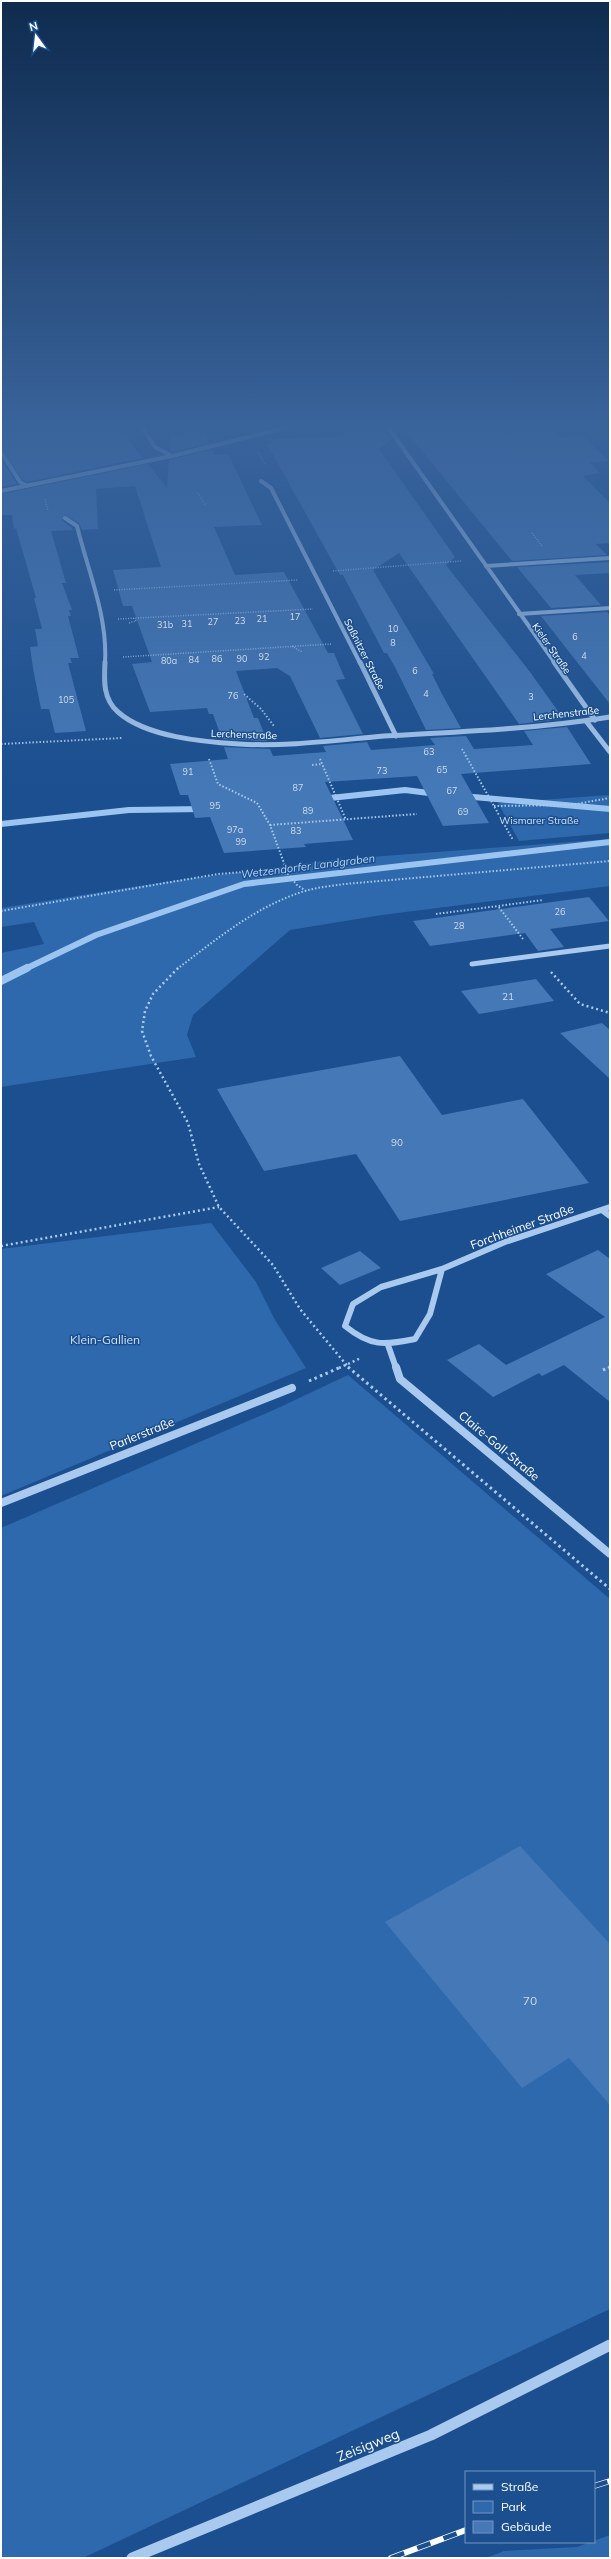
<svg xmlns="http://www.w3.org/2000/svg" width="611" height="2559" font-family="Mulish,sans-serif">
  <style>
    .green { fill: #2e69ad }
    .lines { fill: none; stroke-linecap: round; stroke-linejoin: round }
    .stream-far1 { stroke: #9cc4f0; stroke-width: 6 }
    .stream { stroke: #9cc4f0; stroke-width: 8 }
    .building { fill: #4478b7 }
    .path-far3 { stroke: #a9c9ee; stroke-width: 1.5; stroke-dasharray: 1 1.5; stroke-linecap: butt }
    .path-far2 { stroke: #a9c9ee; stroke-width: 2; stroke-dasharray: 1.5 2; stroke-linecap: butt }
    .path-far1 { stroke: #a9c9ee; stroke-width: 2.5; stroke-dasharray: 2 3; stroke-linecap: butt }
    .path { stroke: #a9c9ee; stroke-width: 3; stroke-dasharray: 2.5 3.5; stroke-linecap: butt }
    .minor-far4 { stroke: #a9c9ee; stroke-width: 4 }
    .minor-far3 { stroke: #a9c9ee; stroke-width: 5 }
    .minor-far2 { stroke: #a9c9ee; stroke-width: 6 }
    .minor-far1 { stroke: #a9c9ee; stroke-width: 8 }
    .minor { stroke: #a9c9ee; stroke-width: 11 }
    .rail-casing { stroke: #fff; stroke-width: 6 }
    .rail { stroke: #1b4f8f; stroke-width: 4.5; stroke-dasharray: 14; stroke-linecap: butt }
    .labels { text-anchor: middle; stroke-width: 3; stroke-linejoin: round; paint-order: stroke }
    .far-number-label { font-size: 9px; fill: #d0dded }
    .far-street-label { font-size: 10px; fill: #fff; stroke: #1b4f8f }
    .far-park-label { font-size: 10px; fill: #cfe3fa; stroke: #1b4f8f }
    .number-label { font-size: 10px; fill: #d0dded }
    .far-water-label { font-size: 11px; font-style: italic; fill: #b5d3f5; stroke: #1b4f8f }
    .street-label { font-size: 12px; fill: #fff; stroke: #1b4f8f }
    .park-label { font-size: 12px; fill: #cfe3fa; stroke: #1b4f8f }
    .near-number-label { font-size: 12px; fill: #d0dded }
    .near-street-label { font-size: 14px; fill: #fff; stroke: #1b4f8f }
  </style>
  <rect width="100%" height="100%" fill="#1b4f8f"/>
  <path class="green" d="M610,795V833L519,841L498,803Z
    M610,839V886L382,915L290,930L193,1015L187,1035L196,1057L1,1087V953L44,944L34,922L1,927V908L164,882L331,860Z
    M211,1223L256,1282L275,1320L306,1368L1,1496V1249Z
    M348,1375L610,1599V2309L83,2558H1V1528L278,1408Z
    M610,2535V2558H486L504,2551L577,2547Z"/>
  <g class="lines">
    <path class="stream-far1" d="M462,796L610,809
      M321,799L405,790L437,794
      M1,824L129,810L204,809
      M25,969L96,935L244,884L610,842"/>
    <path class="stream" d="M1,981L27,968"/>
  </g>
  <path class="building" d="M32,427H125L129,441L143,458L27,482L22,479L1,449V431Z
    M181,427H204L209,443L172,452L170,451L171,436H184Z
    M344,427H385L392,439L379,449L455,557L446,565L530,672L560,714H558L562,719L519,724L399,553L373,570L434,674H432L443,696L461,728L426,730L396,669L387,653H384L343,575H340L267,444L273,443L270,439L345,436L342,431H347Z
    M393,427H557V437L582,435L609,461L590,462L600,473L583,476L610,503V543L596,544L607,555L512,561L404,429L397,434Z
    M212,450L213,455L228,454L262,525L214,527L235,575L284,572L328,653H334L345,679L336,680L363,734L320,738L290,676L277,668L236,671L254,718H258L267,741L222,739L213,714H209L207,708L150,712L132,664L152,662L132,606H123L113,570L161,567L135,486L96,489L98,529L82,530L79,523L65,515L62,520L74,530L51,531L66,583H62L72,610H69L71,616H68L79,658H70L72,663H68L86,731L55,733L49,709H41L33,668L30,647L38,646L35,629H42L34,598H36L16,528L14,529L12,515H1V494L148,464L167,488L169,460Z
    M1,459L17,484L1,487Z
    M610,562V573L575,575L601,605L551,608L517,567Z
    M607,612L610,615V704L541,616Z
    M567,727L591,764L461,774L489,823L443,826L417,776L325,782L353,840L304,844L306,847L224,853L210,817L195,818L188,795H180L170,764L228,759L224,747L270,749L273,756L326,752L323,746L367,742L371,750L435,745L430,738L466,736L474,749L533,745L524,731Z
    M589,897L609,921L550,929L564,947L538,951L525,933L430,946L413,921Z
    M536,979L554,1001L479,1014L461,991Z
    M602,1023L610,1030V1079L560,1033Z
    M400,1056L442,1115L523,1099L589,1183L400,1221L356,1154L264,1171L217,1089Z
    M598,1250L610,1259V1402L564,1365L542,1376L539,1373L493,1397L447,1360L479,1344L506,1365L605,1317L546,1274Z
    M360,1251L381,1268L340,1285L321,1268Z
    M520,1846L610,1944V2105L569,2058L522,2088L385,1922Z"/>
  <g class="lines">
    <path class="path-far3" d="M258,452L265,465
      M198,493L206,506
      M45,499L48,511
      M532,533L542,546
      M333,571L461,561
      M114,590L298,580
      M118,619L313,609
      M129,623L136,621L135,618
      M292,646L302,652
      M123,657L331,644"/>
    <path class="path-far2" d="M244,694L261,709L274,726
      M1,744L122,738
      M462,749L513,840
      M209,759L218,784L257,803L270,825L288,874L297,885L306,891
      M320,759L346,820
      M312,765L322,764
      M494,806L570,805L610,798
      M270,825L417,814
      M1,911L218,874L243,872L288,874
      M436,914L498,906
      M523,939L498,906L543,900
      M177,969C217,939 256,906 305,891C318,887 332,886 345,884L610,861"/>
    <path class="path-far1" d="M178,968L153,994L145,1011L142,1031L151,1056L188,1123L199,1164L219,1207L273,1265L300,1309L349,1368
      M551,972L580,1004L610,1013
      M1,1246L219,1207
      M339,1368L361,1358
      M608,1368L610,1367"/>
    <path class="path" d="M348,1367L610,1589
      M603,1370L610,1367
      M309,1381L341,1367"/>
    <path class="minor-far4" d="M142,427L155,447L172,456
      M388,427L555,663
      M1,452L20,482L27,486
      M261,481L271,488L360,663
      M1,491L172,456L289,427
      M65,518L77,526C88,571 108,617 105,663
      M486,566L610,558
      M519,614L610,608"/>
    <path class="minor-far3" d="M105,662C104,681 103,699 118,712C146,737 204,742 239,744C287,747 337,740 384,736C459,732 536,729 610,717
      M360,662L396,736
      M554,662L595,720
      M586,721L610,752
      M472,964L610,946"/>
    <path class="minor-far2" d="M602,1210L610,1216
      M442,1269L430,1314L415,1339C384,1345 371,1347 345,1326L353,1304L381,1287Z
      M442,1269L505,1242L610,1207
      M388,1345L396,1368"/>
    <path class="minor-far1" d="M396,1367L400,1379L610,1554
      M1,1503L292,1388"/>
    <path class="minor" d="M132,2558L431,2435L610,2345"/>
    <g class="rail-casing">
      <path id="rail" d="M594,2486L610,2481
        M391,2558L466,2530"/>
    </g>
    <use href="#rail" class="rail"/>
  </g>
  <linearGradient id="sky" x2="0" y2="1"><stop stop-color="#0f2b4f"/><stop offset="0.54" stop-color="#39639b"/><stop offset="1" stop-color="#39639b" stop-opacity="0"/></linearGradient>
  <rect width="611" height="786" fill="url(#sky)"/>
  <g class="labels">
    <g class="far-number-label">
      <text x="295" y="620">17</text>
      <text x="262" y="622">21</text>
      <text x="240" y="624">23</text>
      <text x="213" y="625">27</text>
      <text x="187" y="627">31</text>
      <text x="165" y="628">31b</text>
      <text x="393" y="632">10</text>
      <text x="575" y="640">6</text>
      <text x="393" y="646">8</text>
      <text x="584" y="659">4</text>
      <text x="264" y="660">92</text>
      <text x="217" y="662">86</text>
      <text x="242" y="662">90</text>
      <text x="194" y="663">84</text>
      <text x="169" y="664">80a</text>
      <text x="415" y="674">6</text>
      <text x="426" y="697">4</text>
      <text x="233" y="699">76</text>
      <text x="531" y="700">3</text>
      <text x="66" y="703">105</text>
      <text x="429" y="755">63</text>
      <text x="442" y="773">65</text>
      <text x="382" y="774">73</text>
      <text x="188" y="775">91</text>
      <text x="298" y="791">87</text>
      <text x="452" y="794">67</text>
      <text x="215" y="809">95</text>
      <text x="308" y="814">89</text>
      <text x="463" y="815">69</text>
      <text x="235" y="833">97a</text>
      <text x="296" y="834">83</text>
      <text x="241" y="845">99</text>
      <text x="560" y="915">26</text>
      <text x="459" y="929">28</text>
    </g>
    <g class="far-street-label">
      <text transform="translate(552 648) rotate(55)" y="4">Kieler Straße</text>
      <text transform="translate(365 654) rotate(63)" y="4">Saßnitzer Straße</text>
      <text transform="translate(566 713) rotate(-6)" y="4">Lerchenstraße</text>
      <text transform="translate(244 734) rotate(2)" y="4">Lerchenstraße</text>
    </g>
    <g class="far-park-label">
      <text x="539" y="824">Wismarer Straße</text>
    </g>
    <g class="number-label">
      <text x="508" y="1000">21</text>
      <text x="397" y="1146">90</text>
    </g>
    <g class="far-water-label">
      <text transform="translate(308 866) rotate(-7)" y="4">Wetzendorfer Landgraben</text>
    </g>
    <g class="street-label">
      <text transform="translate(522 1227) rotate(-20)" y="4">Forchheimer Straße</text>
      <text transform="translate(142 1434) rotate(-22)" y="4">Parlerstraße</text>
      <text transform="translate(499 1446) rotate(40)" y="4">Claire-Goll-Straße</text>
    </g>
    <g class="park-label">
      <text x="105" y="1344">Klein-Gallien</text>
    </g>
    <g class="near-number-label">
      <text x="530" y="2005">70</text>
    </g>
    <g class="near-street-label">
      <text transform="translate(368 2445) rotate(-22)" y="5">Zeisigweg</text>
    </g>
  </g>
  <rect width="611" height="2559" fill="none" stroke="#ffffff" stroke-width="4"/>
  <rect x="465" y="2471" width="130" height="72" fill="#1b4f8f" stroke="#7695bc"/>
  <rect x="473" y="2484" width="20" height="6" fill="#a9c9ee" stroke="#7695bc"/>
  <text x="501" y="2491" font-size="12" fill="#ffffff">Straße</text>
  <rect x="473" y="2501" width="20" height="12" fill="#2e69ad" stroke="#7695bc"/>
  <text x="501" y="2511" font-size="12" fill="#ffffff">Park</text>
  <rect x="473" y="2521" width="20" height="12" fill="#4478b7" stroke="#7695bc"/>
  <text x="501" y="2531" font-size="12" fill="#ffffff">Gebäude</text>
  <g transform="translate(36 36) rotate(345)" stroke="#1b4f8f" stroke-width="3" paint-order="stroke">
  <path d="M0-3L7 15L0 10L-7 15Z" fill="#ffffff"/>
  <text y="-6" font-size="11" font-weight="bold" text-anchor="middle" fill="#ffffff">N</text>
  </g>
</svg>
